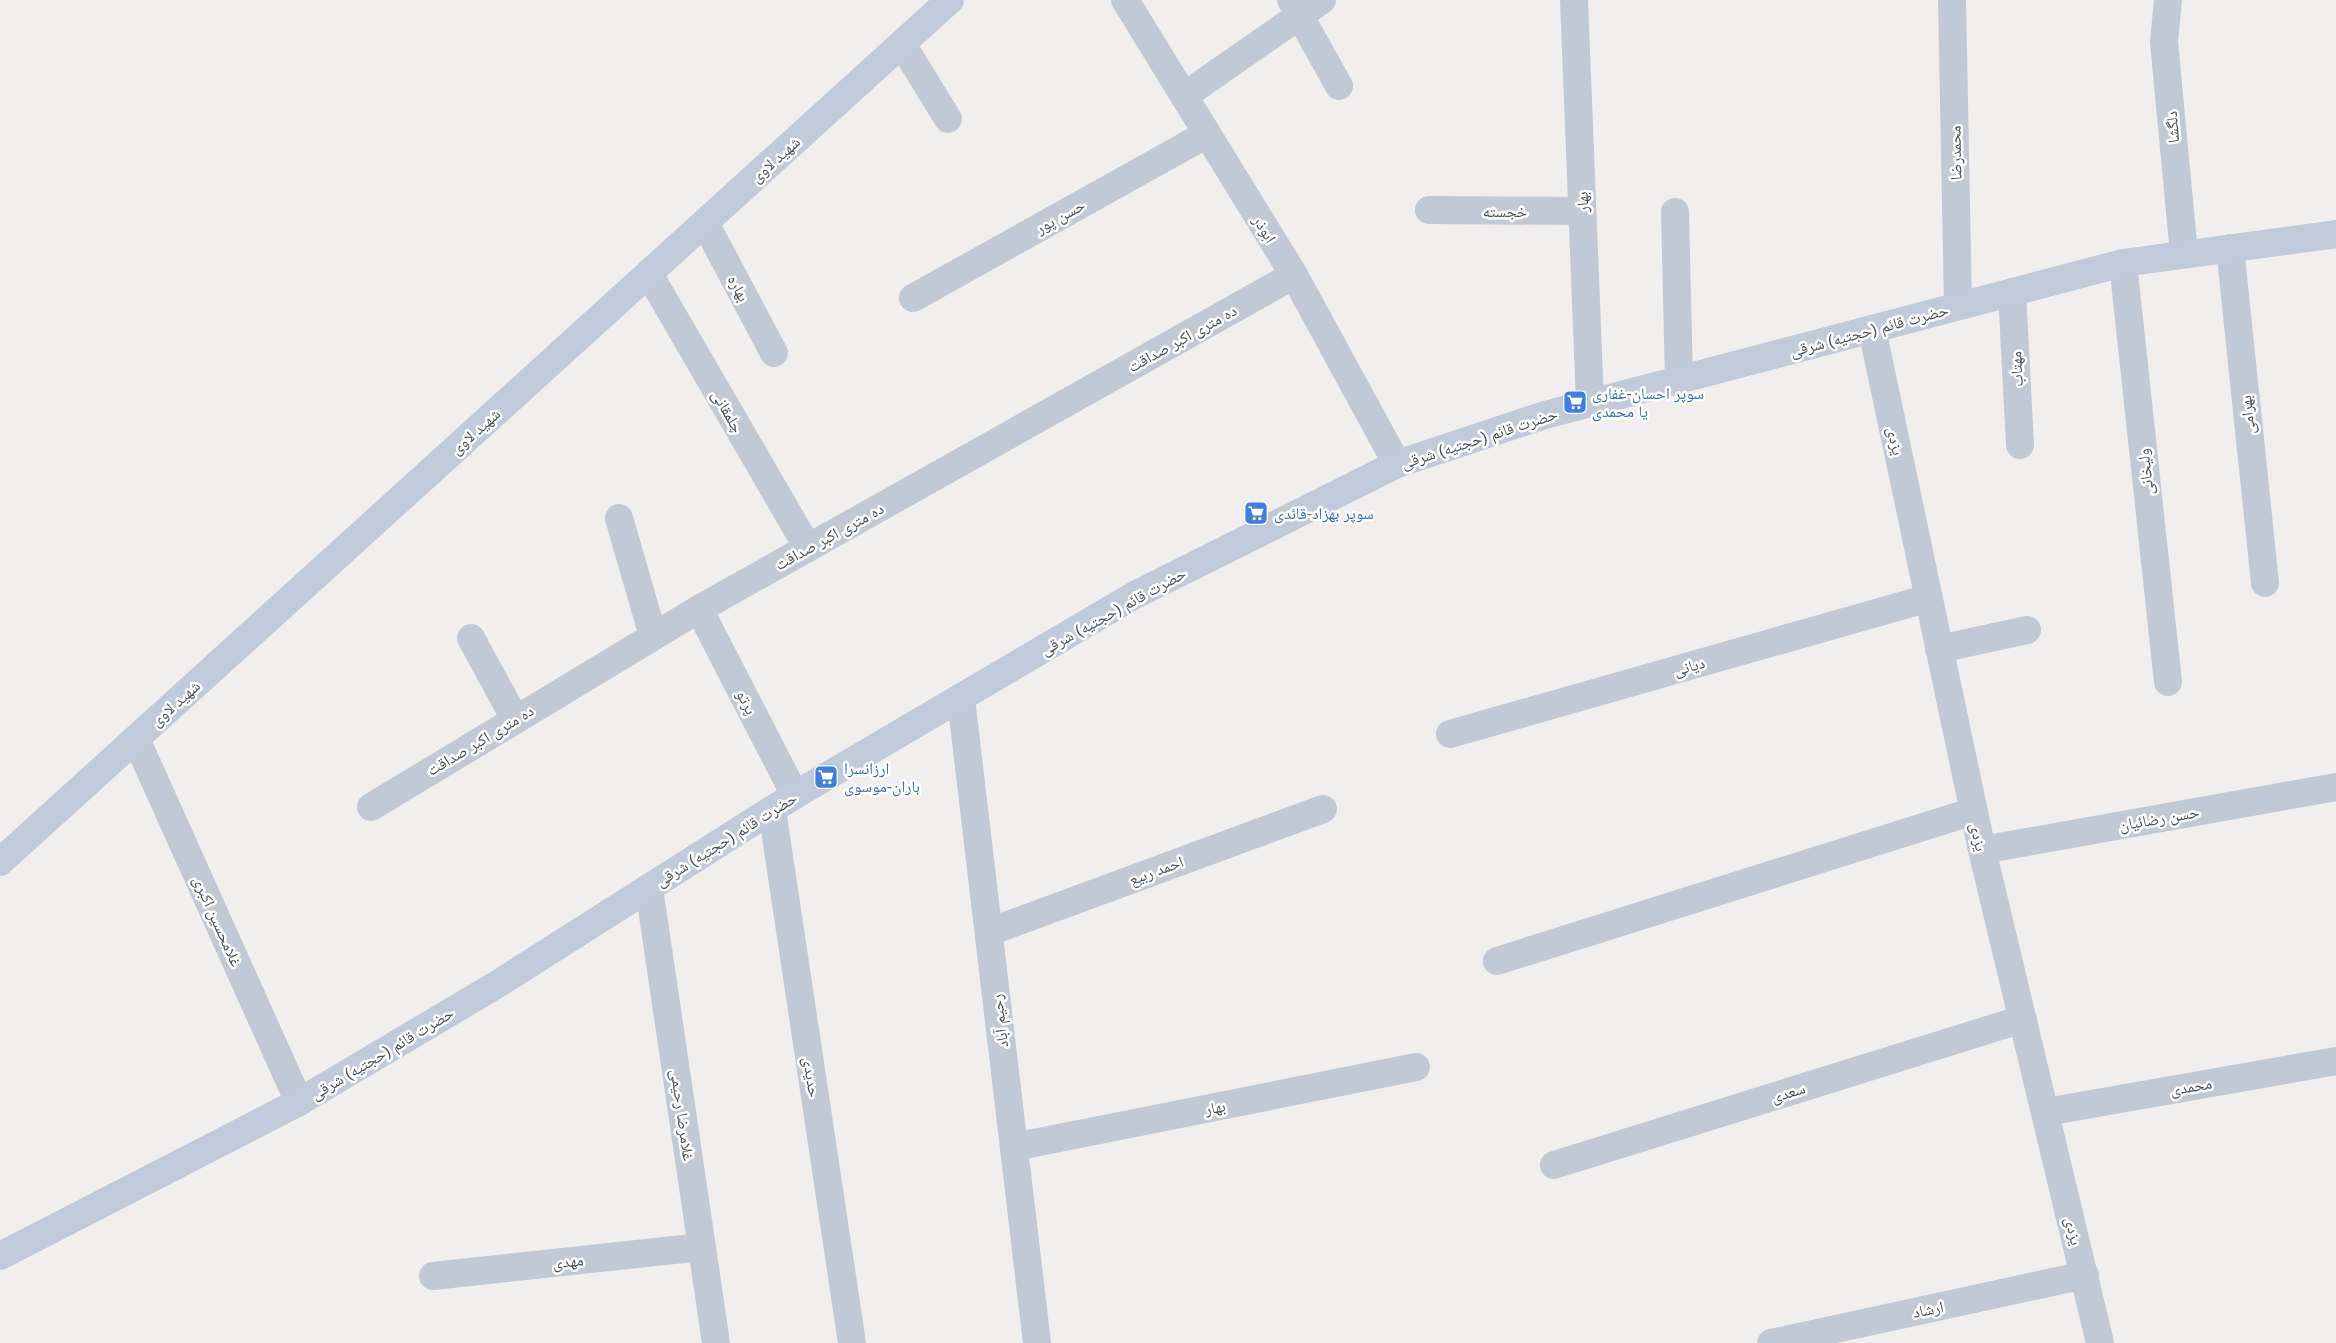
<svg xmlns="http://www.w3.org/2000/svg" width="2336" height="1343" font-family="Helvetica,'Noto Naskh Arabic',sans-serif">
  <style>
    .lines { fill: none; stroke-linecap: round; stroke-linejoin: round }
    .street { stroke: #c1c9d4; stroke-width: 28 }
    .secondary { stroke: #c0cad8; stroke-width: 28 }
    .labels { text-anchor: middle; stroke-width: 5; stroke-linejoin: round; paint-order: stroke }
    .street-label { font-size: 16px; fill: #46505c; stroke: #fff }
    .shop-label { font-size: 16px; fill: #366cbe; stroke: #fff; text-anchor: start }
  </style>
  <rect width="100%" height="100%" fill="#f1eeee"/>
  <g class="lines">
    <path class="street" d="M1125,0L1294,275L1397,464
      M1291,0L1339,86
      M1574,0L1590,403
      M1952,0L1958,306
      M2168,0L2164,42L2184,254
      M902,44L948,119
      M1184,96L1322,0
      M1429,210L1582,211
      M1675,212L1679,380
      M705,223L774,353
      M2230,248L2265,583
      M2123,263L2168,682
      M649,274L808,548
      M2012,292L2020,445
      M913,298L1207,134
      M1872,329L1982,850L2100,1343
      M619,518L653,636
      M699,609L795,795
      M471,638L515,719
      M1939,649L2027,630
      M961,699L1037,1343
      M1450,734L1929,598
      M136,739L299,1102
      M371,807L699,609L1294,275
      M772,810L852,1343
      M1982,850L2336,787
      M649,888L716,1343
      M989,932L1323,809
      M1497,961L1974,811
      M2046,1112L2336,1061
      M1014,1147L1416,1067
      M1554,1165L2023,1019
      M433,1276L702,1247
      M1771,1343L2085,1275"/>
    <path class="secondary" d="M0,862L950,0
      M0,1256L299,1102L496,985L795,795L1133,596L1397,464L1545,415L2123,263L2336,234"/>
  </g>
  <defs>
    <g id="supermarket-square" transform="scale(1.25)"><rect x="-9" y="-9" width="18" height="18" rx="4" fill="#3f7fe0" stroke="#fff"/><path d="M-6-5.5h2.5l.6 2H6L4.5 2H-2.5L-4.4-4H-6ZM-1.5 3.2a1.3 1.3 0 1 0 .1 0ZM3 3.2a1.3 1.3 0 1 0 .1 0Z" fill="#fff"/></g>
  </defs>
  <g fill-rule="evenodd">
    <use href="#supermarket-square" x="1575" y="402"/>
    <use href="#supermarket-square" x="1256" y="513"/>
    <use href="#supermarket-square" x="826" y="777"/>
  </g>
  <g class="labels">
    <g class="street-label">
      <text transform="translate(2172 127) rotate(-95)" y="6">دلگشا</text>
      <text transform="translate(1955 153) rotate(-91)" y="6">محمدرضا</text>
      <text transform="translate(775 159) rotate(-42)" y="6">شهید لاوی</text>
      <text transform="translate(1582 202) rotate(-92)" y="6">بهار</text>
      <text x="1505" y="217">خجسته</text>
      <text transform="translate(1060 216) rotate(-29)" y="6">حسن پور</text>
      <text transform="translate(1265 229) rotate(58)" y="6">ابوذر</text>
      <text transform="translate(739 288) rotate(62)" y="6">بهاره</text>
      <text transform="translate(1869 330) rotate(-15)" y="6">حضرت قائم (حجتیه) شرقی</text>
      <text transform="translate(1182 338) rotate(-29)" y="6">ده متری اکبر صداقت</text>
      <text transform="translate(2016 369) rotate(-93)" y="6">مهتاب</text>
      <text transform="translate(728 411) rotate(60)" y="6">چلمقانی</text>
      <text transform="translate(2247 415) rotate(-96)" y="6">بهرامی</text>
      <text transform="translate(475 431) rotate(-42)" y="6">شهید لاوی</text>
      <text transform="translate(1479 438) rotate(-18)" y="6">حضرت قائم (حجتیه) شرقی</text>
      <text transform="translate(1896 441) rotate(78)" y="6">یزدی</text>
      <text transform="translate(2145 472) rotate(-96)" y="6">ولیخانی</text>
      <text transform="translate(829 536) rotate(-29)" y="6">ده متری اکبر صداقت</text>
      <text transform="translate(1113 611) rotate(-29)" y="6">حضرت قائم (حجتیه) شرقی</text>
      <text transform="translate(1689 666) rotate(-16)" y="6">دیانی</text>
      <text transform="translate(747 702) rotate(63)" y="6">پرتو</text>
      <text transform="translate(175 703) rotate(-42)" y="6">شهید لاوی</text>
      <text transform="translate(480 740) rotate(-31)" y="6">ده متری اکبر صداقت</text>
      <text transform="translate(2159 818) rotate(-10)" y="6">حسن رضائیان</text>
      <text transform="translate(1979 837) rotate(78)" y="6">یزدی</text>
      <text transform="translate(726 839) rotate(-32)" y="6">حضرت قائم (حجتیه) شرقی</text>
      <text transform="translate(1156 870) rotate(-20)" y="6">احمد ربیع</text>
      <text transform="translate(218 921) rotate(66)" y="6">غلامحسین اکبری</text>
      <text transform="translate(999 1021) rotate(-97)" y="6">رحیم آباد</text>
      <text transform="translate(382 1053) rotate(-31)" y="6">حضرت قائم (حجتیه) شرقی</text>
      <text transform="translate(812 1077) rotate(81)" y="6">حدیدی</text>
      <text transform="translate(2191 1086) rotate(-10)" y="6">محمدی</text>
      <text transform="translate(1788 1092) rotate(-17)" y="6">سعدی</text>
      <text transform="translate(1215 1107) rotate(-11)" y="6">بهار</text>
      <text transform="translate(683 1115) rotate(82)" y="6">غلامرضا رحیمی</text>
      <text transform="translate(2074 1231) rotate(77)" y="6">یزدی</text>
      <text transform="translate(568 1261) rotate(-6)" y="6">مهدی</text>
      <text transform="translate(1928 1309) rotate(-12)" y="6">ارشاد</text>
    </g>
    <g class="shop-label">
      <text x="1592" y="399">سوپر احسان-غفاری<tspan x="1592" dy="18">یا محمدی</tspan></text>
      <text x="1274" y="519">سوپر بهزاد-قائدی</text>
      <text x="844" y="774">ارزانسرا<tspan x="844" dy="18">باران-موسوی</tspan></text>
    </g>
  </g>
</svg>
